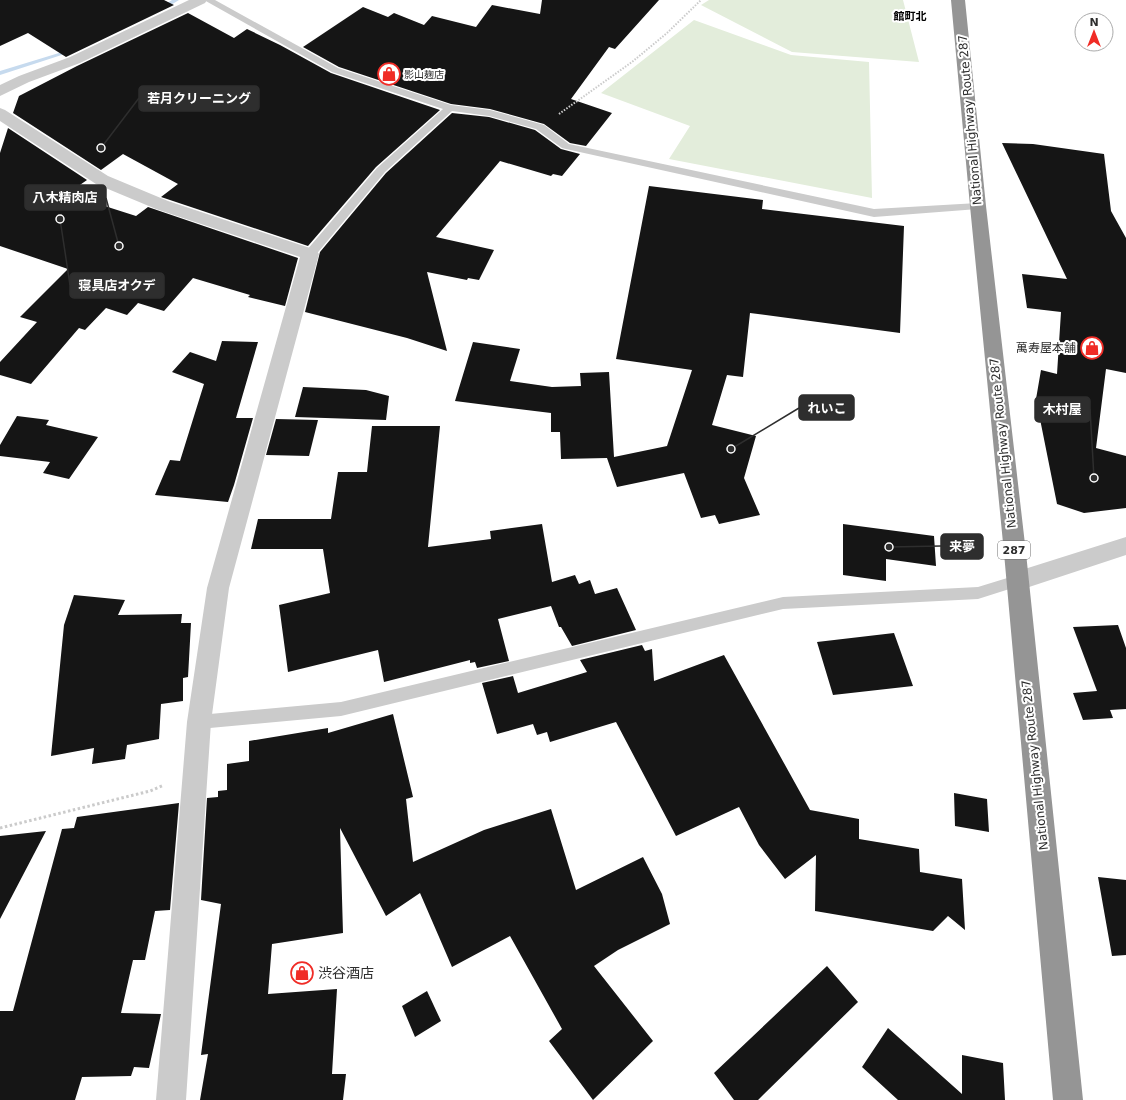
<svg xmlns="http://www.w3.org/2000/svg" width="1126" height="1100" font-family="'DejaVu Sans','Noto Sans JP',sans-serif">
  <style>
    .green { fill: #e3eddb }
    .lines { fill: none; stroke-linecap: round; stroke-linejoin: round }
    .stream { fill: #c6daee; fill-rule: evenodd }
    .building { fill: #151515 }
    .path-far1 { stroke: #cbcbcb; stroke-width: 2; stroke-dasharray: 1.5 1.5; stroke-linecap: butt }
    .path { stroke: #cbcbcb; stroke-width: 3; stroke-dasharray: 2.5 2.5; stroke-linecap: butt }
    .lane { fill: #cbcbcb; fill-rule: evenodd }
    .street { fill: #cbcbcb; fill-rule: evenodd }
    .highway { fill: #959595; fill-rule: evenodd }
    .labels { text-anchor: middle; stroke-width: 4; stroke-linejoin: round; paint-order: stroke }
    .far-poi-label { font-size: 10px; fill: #2e2e2e; stroke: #fff; text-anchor: start }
    .far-neighbourhood-label { font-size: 11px; font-weight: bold; fill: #000; stroke: #fff }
    .shield { fill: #fff; stroke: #6d6d6d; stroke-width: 1 }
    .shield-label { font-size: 11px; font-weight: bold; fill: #2e2e2e }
    .street-label { font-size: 12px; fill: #2e2e2e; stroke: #fff }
    .poi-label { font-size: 12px; fill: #2e2e2e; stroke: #fff; text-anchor: end }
    .near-poi-label { font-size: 14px; fill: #2e2e2e; stroke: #fff; text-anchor: start }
    .leader { fill: none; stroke: #2e2e2e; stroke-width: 1.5 }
    .callout-dot { fill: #2e2e2e; stroke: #fff; stroke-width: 1.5 }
    .callout { fill: #2e2e2e; stroke: #2e2e2e; stroke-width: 1.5 }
    .callout-label { font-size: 13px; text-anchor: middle; font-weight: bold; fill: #fff }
  </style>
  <rect width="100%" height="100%" fill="#fff"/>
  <path class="green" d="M709,0H903L919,62L792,52L701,5Z
    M694,20L791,55L869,62L872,198L669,159L690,126L601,93Z"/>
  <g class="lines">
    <path class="stream" d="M172,0H179L161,11H157V9Z
      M72,49L77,50L0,75V71Z"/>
  </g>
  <path class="building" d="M0,0H164L174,5L66,57L28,33L0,46Z
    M542,0H659L615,49L609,47L571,99L612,113L586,146L570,143L544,124L490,109L451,104L339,67L303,47L363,7L388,17L394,13L424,25L432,16L476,27L492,5L540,14Z
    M188,13L234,38L247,29L280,45L331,73L440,110L376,167L308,246L161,197L178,184L123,154L101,170L13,113L19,96L77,66Z
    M452,113L489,117L535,130L561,149L580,154L562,176L553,174L551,176L500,161L436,237L494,250L479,280L468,278L467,280L427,272L447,351L407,338L305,312L320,252L386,173Z
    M8,128L87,180L67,194L136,216L148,207L298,258L285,306L248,297L250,295L193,278L164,311L138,303L127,315L106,308L85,330L79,328L31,384L0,375V362L37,322L20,317L68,269L0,246V153Z
    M1002,143L1033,144L1104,154L1111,211L1126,238V373L1106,369L1096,448L1126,456V508L1084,513L1057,504L1036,399L1041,370L1057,374L1061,312L1027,308L1022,274L1067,279Z
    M649,186L763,200L762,209L904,226L900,333L750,313L743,377L727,375L712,425L756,436L744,478L760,515L719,524L715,515L701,518L684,473L617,487L607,458L561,459L560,432H551V413L455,401L473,342L520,349L510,381L552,387L581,386L580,373L609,372L614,457L667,446L692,370L616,359Z
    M222,341L258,342L236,418H253L234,485L228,502L155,495L170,460L180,461L204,384L172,372L190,352L216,361Z
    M303,387L366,390L389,396L386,420L295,417Z
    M17,416L49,420L46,425L98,437L69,479L43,473L50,462L0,456V445Z
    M276,419L318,420L309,456L266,455Z
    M372,426H440L428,547L491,539L490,531L542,524L552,582L575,575L579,584L590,580L595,594L617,588L636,630L572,646L561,627H559L551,606L498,619L509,661L477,668L475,662L470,663V660L384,682L378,650L288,672L279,605L330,593L323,549H251L258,519H331L338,472H367Z
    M843,524L934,536L936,566L886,559V581L843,575Z
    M74,595L125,600L118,615L182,614L181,623H191L188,677L183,678V701L161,704L159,739L127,745L125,759L92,764L94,748L51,756L64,625Z
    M1118,625L1126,648V709L1110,710L1113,718L1083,720L1073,693L1097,691L1073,627Z
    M894,633L913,686L833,695L817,642Z
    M642,645L645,651L652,649L654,681L724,655L810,810L859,819V839L919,849L920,872L962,879L965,930L948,916L933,931L815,911L816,855L785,879L759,845L739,807L676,836L616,722L550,742L547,732L537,735L533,724L497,734L482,683L513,676L518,693L587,672L580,660Z
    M393,714L413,797L406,799L413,862L484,830L551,809L576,890L643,857L662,894L670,924L618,950L594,966L653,1041L593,1100L549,1041L562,1029L510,936L452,967L420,893L386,916L340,828L343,933L272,944L268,994L337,989L332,1074H346L343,1100H200L208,1054L201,1055L221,904L201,900L207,798L218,797V791L227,790V764L249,761V741L328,728V733Z
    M954,793L987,799L989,832L955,826Z
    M179,803L170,910L155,911L145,960H133L121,1013L161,1014L149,1068L134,1067L131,1076L82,1077L75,1100H0V1011H13L62,829L74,828L77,817Z
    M46,831L0,919V836Z
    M1098,877L1126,880V955L1112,956Z
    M827,966L858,1002L758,1100H734L714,1073Z
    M427,991L441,1021L415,1037L402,1006Z
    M888,1028L962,1094V1055L1003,1063L1005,1100H898L862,1067Z"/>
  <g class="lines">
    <path class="path-far1" d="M559,114L632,62L667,33L701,0"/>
    <path class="path" d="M0,828L150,791L164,785"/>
    <path class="lane" d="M204,0H215L338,68L451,105L490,110L544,125L569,144L874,209L978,203L982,204L983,206L982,208L978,209L874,217L566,149L562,148L536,129L489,116L452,111L385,172L314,257H306L304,254L306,251L377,168L443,109L332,72Z
      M1017,575L1022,577L1024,581L1022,585L978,599L783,609L341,716L199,729L193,727L191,722L193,717L199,715L341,702L783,597L978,587Z"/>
    <path class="street" d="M189,0H207L205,3L80,63L29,82L0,96V85L19,76L70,57Z
      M0,108L5,110L108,176L168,201L316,250L319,254L229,588L211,722L186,1100H156L187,722L207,588L300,257L156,209L96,184L0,121Z
      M1126,537V555L1017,591L1009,588L1006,581L1009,574Z"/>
    <path class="highway" d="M951,0H965L986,206L1026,553L1083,1100H1053L1004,553L970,206Z"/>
  </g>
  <defs>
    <g id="shop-ring" transform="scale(1.15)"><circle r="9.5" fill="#fff" stroke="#f02c26" stroke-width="1.5"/><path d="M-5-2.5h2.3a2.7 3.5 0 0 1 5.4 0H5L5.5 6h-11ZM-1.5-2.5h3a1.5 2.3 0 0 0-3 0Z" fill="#f02c26"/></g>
  </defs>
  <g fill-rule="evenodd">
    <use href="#shop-ring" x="389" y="74"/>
    <use href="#shop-ring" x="1092" y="348"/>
    <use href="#shop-ring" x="302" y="973"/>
  </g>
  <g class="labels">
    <g class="far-poi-label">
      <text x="404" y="78">影山麹店</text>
    </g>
    <g class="far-neighbourhood-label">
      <text x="910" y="20">館町北</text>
    </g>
    <rect class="shield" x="998" y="541" width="32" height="18" rx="3"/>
    <g class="shield-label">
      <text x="1014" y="554">287</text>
    </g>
    <g class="street-label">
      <text transform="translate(970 120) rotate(-95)" y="4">National Highway Route 287</text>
      <text transform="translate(1003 443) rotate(-96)" y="4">National Highway Route 287</text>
      <text transform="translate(1035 765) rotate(-96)" y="4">National Highway Route 287</text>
    </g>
    <g class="poi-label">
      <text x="1076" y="352">萬寿屋本舗</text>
    </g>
    <g class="near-poi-label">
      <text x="318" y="978">渋谷酒店</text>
    </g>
  </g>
  <path class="leader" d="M101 148L139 98M119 246L106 198M60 219L70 285M731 449L799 408M1094 478L1090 409M889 547L941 546"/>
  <g class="callout-dot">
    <circle cx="101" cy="148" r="4"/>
    <circle cx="119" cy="246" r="4"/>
    <circle cx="60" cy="219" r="4"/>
    <circle cx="731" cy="449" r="4"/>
    <circle cx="1094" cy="478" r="4"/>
    <circle cx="889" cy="547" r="4"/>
  </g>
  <g class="callout">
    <rect x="139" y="86" width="120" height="25" rx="4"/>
    <rect x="25" y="185" width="81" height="25" rx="4"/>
    <rect x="70" y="273" width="94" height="25" rx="4"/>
    <rect x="799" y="395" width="55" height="25" rx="4"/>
    <rect x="1035" y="397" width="55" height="25" rx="4"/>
    <rect x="941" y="534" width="42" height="25" rx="4"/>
  </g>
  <g class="callout-label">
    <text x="199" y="103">若月クリーニング</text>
    <text x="65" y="202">八木精肉店</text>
    <text x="117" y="290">寝具店オクデ</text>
    <text x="827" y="413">れいこ</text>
    <text x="1062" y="414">木村屋</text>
    <text x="962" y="551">来夢</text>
  </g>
  <g transform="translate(1094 32)"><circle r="19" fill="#ffffff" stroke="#ababab"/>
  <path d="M0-3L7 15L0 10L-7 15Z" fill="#f02c26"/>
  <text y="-6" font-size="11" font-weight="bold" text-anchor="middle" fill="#2e2e2e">N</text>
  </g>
</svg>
